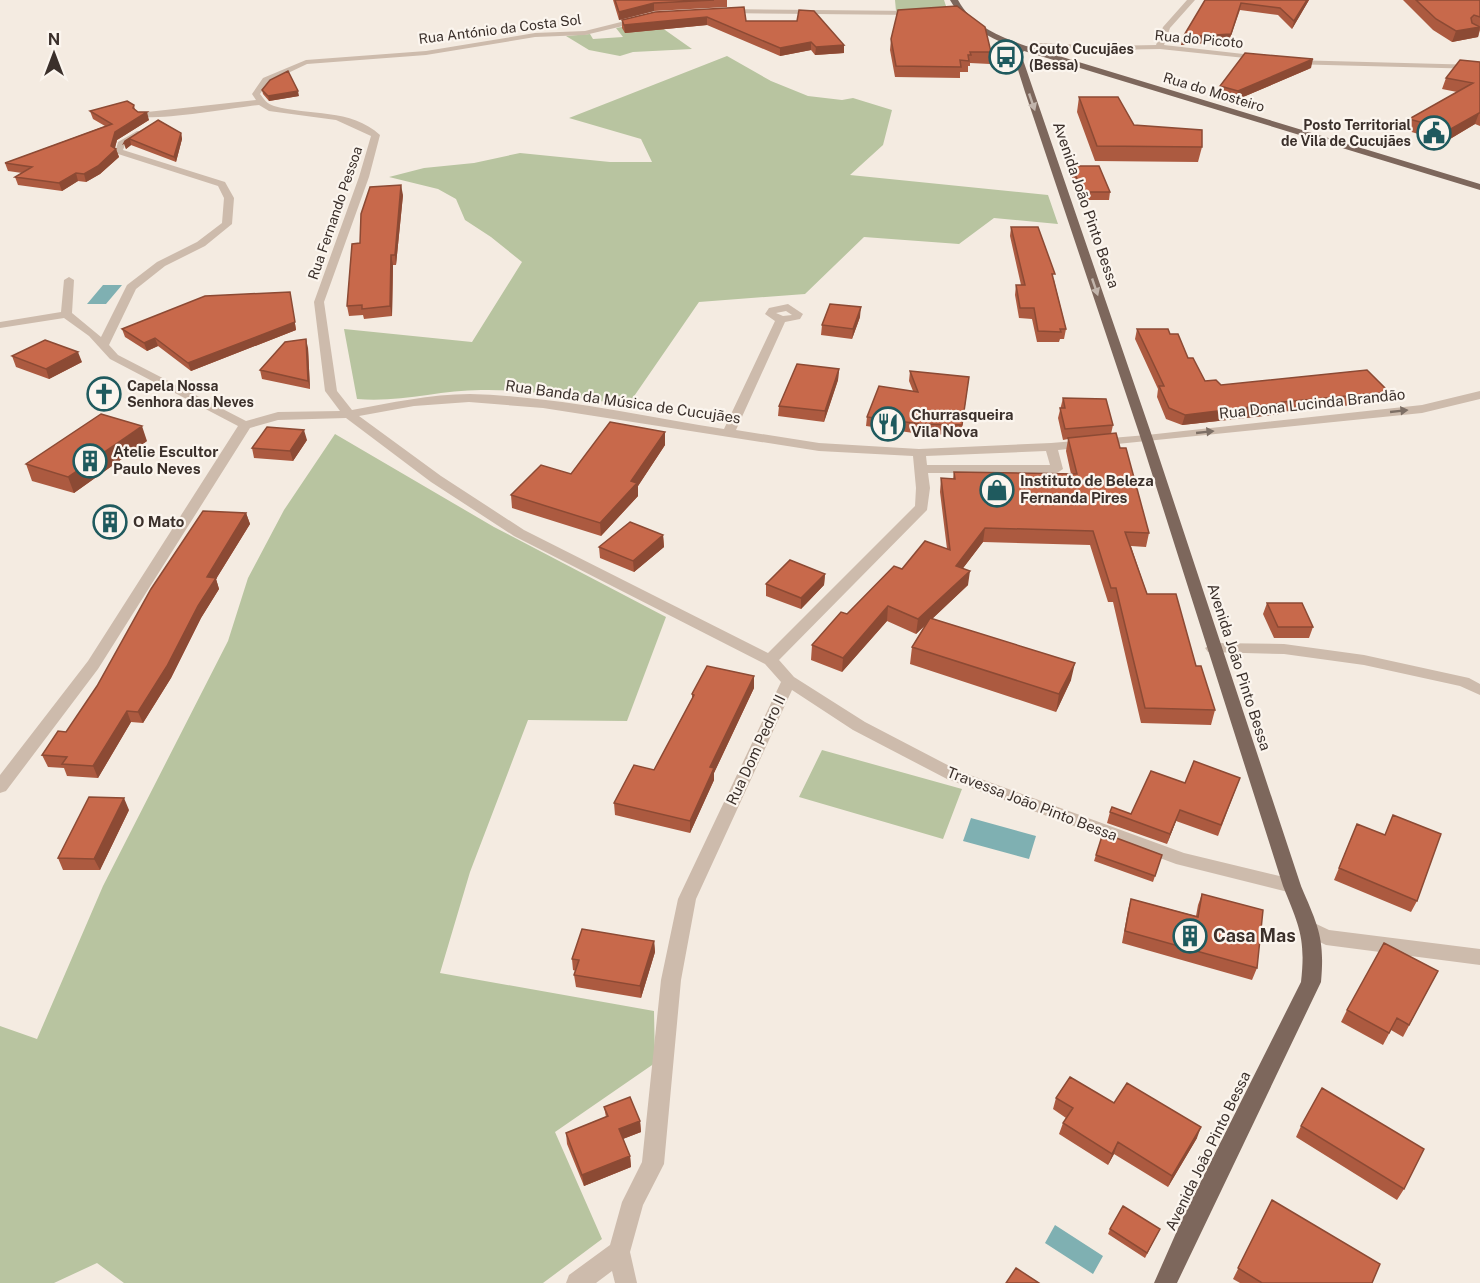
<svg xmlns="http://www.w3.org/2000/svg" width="1480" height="1283" font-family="'Public Sans',sans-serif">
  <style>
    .green { fill: #b8c4a0 }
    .water { fill: #7fb0b2 }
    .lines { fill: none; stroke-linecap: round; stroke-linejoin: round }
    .minor { fill: #cdbbac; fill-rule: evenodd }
    .major { fill: #7d675c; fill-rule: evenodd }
    .wall { fill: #ac5a40 }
    .shaded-wall { fill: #8c4a34 }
    .building { fill: #c8694b; stroke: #8c4a34; stroke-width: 1.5 }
    .oneway { fill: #c2b5ac }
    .oneway2 { fill: #7d6f65 }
    .labels { text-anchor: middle; stroke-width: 4.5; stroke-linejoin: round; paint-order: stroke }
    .far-street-label { font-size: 14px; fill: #3b302b; stroke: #fbf5ee }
    .far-poi-label { font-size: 14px; font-weight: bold; fill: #3b302b; stroke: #fbf5ee; text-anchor: start }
    .street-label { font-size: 15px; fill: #3b302b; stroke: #fbf5ee }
    .poi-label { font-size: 15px; font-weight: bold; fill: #3b302b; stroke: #fbf5ee; text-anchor: start }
    .near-poi-label { font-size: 18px; font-weight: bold; fill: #3b302b; stroke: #fbf5ee; text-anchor: start }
  </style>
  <rect width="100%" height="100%" fill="#f4ebe1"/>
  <path class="green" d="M895,0H944L948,12L896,11Z
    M639,24L658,25L692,49L633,52L620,56L589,50L566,36L590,34L593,39L623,37L616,28Z
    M727,56L771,81L808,96L842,100L853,98L892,110L883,145L850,175L1048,195L1058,224L994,218L959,244L864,237L805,294L699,302L628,405C580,398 530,389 481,390C440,390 399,403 357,399L344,329L472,342L522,262L491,237L465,220L456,199L438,189L389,177L424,168L474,163L520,153L610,162H652L641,139L569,118Z
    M335,434L494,527L666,617L627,721L528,720L470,872L440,973L654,1011L655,1063L555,1132L602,1239L543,1283H124L97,1263L54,1283H0V1026L37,1039L103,886L228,641L248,578L284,510Z
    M822,750L962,789L943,839L799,797Z"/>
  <path class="water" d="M103,285H122L106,304H87Z
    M971,818L1036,836L1029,859L963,841Z
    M1055,1225L1103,1256L1093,1274L1045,1243Z"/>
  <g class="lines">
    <path class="minor" d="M1187,0H1195L1170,28L1164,45L1261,56L1265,58L1264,60L1160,49L1104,50L1039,47L1023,50L1019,48L1039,43L1104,46L1156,45L1163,27Z
      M724,9L916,11L920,13L916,15L721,13Z
      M641,17L644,21L585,35L535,37L426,55L307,64L269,82L260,94C264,99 267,104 274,106C309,116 351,108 380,135L369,177L324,302L337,391L352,410C391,403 430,394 470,394C555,396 641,416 724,429L775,321L765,314L769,308L788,304L803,314L800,319L785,322L736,430L819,443L919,449L1051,443L1147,435L1422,405L1480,391V399L1422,413L1058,450L1063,469L1057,473H928L930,488L927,510L779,660L794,677L865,722L959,771L1184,853L1292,879L1298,881L1301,886L1298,891L1292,893L1176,864L947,779L853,730L792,690L696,899L681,980L664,1164L643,1205L630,1252L637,1283H615L612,1271L596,1283H566L569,1275L610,1245L622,1202L642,1162L661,980L678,899L781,682L765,664L514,536L431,482L346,418L278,420L250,428L98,669L6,791L0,793V775L88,661L238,426L110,359L89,336L64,318L0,328V322L61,312L64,280L69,277L74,280L72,313L101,337L127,285L157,262L197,242L222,223L224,198L218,186L115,153L118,142L137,131H143V135L125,145L123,150L225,182L234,198L232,224L205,246L165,266L136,289L109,345L118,355L246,421L278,412L340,411L325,391L314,302L359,177L371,136L336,120L269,111L259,105C239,107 150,123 137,115L138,113L256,100L252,94L263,78L306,60L426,51L535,33L585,31ZM786,311L792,315L783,316L776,313ZM469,402L543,408L819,451L913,456L916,488L915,506L768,653L524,530L441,476L359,416L414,406ZM1046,451L1050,465H927L926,456Z
      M1291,60L1480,65V69L1288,64L1287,62Z
      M1213,643L1284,644L1364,655L1469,678L1480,684V695L1460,686L1364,665L1284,654L1208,652L1205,648Z
      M1310,921L1329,930L1480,949V965L1326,945L1303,934L1301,929L1303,924Z"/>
    <path class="major" d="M950,0H958C972,26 999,36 1026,46L1480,184V190L1024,51L1021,54L1153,439L1301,886C1318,926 1325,938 1321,982L1177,1283H1154L1184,1215L1301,982C1306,938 1299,926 1283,886L1141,439L1025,92L1013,54L1018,49C990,38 966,27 950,0Z"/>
  </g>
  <path class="wall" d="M613,0H727V7L654,11L619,20Z
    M1205,0H1309L1292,29L1278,15L1240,10L1229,41L1181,45Z
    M1403,0H1480V30L1478,37L1452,42L1433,30Z
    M655,12L746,21L844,45V53L815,55L811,50L780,56L707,25L625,33L622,28V20Z
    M891,39L991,52L990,64L970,63V66H968V72H960V78L895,77L890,50Z
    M1480,62V126L1475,124L1445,142L1405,130L1409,119L1457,92L1442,89L1446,78Z
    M1311,68L1236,100L1218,94L1220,86Z
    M262,90L299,96L269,101L263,94Z
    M1079,97L1134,125L1202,147L1198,162L1095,161L1077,112Z
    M134,105L135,110L149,120L117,140L115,148L116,149L119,157L100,174L86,182L78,181L62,191L18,185L15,177L22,173L8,171L5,163L105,126L93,119L90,111Z
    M158,120L181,133L182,139L176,162L131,145L126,149L124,143Z
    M1072,166L1110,192L1109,200H1080L1071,174Z
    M403,195L396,265H393L392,316L364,319L363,315L349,316L347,306L360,243Z
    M1011,227L1054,280L1066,329L1064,339H1060L1059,342H1037L1032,319L1019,318L1015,295L1016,285H1021L1010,236Z
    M290,292L296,330L191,371L158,346L147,351L125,337L122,329Z
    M860,317L852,339L821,335L822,325Z
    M1137,329L1170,334L1205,381L1221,385L1389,392L1385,402L1280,412V414L1182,425L1166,419L1157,397L1158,389L1135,339Z
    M308,348L310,389L262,379L260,370Z
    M12,356L82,362L49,379L16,367Z
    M839,369L838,380L824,422L778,416L779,406Z
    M910,371L969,377L961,435L920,434L866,426L867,417L913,391L909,381Z
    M1063,398L1113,425L1111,434L1120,448L1149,533L1146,547L1131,546L1147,594L1196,666L1215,710L1211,725L1141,723L1113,602H1108L1090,545L983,542L963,568L968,585L932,619L1071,680L1056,712L910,664L912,647L926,624L916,634L887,621L842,672L811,660L812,645L847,614L902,569L947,549L940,492L941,478L953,479L954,472L1071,474L1066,451L1068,439L1063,440L1058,418Z
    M665,432V445L638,486V496L601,536L512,508L511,495L571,474Z
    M307,440L293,461L254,458L252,448Z
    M147,441L74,493L32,481L26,464Z
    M246,513L250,524L216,579L219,589L201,618L171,678L143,723L131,722L98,778L67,776L64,768L48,767L42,755L66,732Z
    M663,535L664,547L634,572L600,558L599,547Z
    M825,574L824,585L801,609L766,596V584Z
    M1267,603L1313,627L1309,638H1274L1263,614Z
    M754,688L714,773V780L690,833L615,815L614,803L654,770L692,699V694Z
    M1240,778L1218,836L1176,821L1167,844L1107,823L1110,812L1131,814L1185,783Z
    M129,810L100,870H63L58,858Z
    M1357,824L1417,901L1411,912L1334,880Z
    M1103,833L1162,855L1153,882L1094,861Z
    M1202,894L1257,968L1252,980L1122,943L1128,910L1131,899L1196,916L1198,905Z
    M654,941L655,952L641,998L576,987L574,975L576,971L573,970L572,959Z
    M1438,971L1403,1037L1391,1030L1383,1045L1341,1022L1347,1010Z
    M1056,1098L1114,1103L1197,1138L1168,1187L1114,1154L1108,1165L1059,1134L1063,1123L1066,1118L1053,1109Z
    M604,1107L640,1121L641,1132L623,1139L630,1156L631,1167L584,1186L567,1144L566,1133L606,1117Z
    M1301,1126L1404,1189L1397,1200L1296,1137Z
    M1272,1200L1372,1283H1240L1233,1279Z
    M1110,1229H1160L1145,1258L1108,1234Z"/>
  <path class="shaded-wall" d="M1307,0H1309L1292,29L1294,21Z
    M654,3V11L619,20V12Z
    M1241,3L1229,41L1181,45L1183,37Z
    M707,17V25L625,33L624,25Z
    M1480,27L1478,37L1452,42L1456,31Z
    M811,42V50L780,56V48Z
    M844,45V53L815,55L816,47Z
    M1313,59L1311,68L1236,100L1238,91Z
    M298,91L299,96L269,101L268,96Z
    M147,112L149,120L117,140L114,151L116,149L119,157L100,174L86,182L84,174L111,146L115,132Z
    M1479,113L1475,124L1445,142L1449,130Z
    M181,133L182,139L176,162L174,157Z
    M130,139L131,145L126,149L124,143Z
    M76,173L78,181L62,191L59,183Z
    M401,185L403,195L396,265L395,255Z
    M391,255L393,265L392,316L390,306Z
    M290,292L296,330L191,371L188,363Z
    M861,307L860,317L852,339L853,329Z
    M155,338L158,346L147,351L144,343Z
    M306,339L308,348L310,389L308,381Z
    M78,352L82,362L49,379L46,369Z
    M839,369L838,380L824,422L825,411Z
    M1283,403L1280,414L1182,425L1185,415Z
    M142,426L147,441L74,493L68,477Z
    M304,430L307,440L293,461L290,451Z
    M665,432V445L638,486V496L601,536L600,523L631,481Z
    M246,513L250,524L216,579L219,589L201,618L171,678L143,723L138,712L207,577Z
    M985,528L983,542L954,580L956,566Z
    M663,535L664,547L634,572L633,561Z
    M970,571L968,585L916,634L918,619Z
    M825,574L824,585L801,609V598Z
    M888,606L887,621L842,672L843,658Z
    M1075,663L1071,680L1056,712L1059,694Z
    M754,676V688L714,773V780L690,833V821L710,767Z
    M127,711L131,722L98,778L93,766Z
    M124,798L129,810L100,870L94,859Z
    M1180,810L1176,821L1167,844L1170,834Z
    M654,941L655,952L641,998L640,986Z
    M640,1121L641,1132L620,1140L619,1129Z
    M1201,1127L1197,1138L1168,1187L1172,1176Z
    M1118,1142L1114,1154L1108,1165L1112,1154Z
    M630,1156L631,1167L584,1186L582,1175Z"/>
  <path class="building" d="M615,0H714L654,3L619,12Z
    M1205,0H1307L1294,21L1280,8L1241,3L1231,34L1183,37Z
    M1416,0H1480V17L1474,15L1471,18L1472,23L1480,27L1456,31L1436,19Z
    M957,6L985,27L991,52H970L971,55H968L969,61L960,60L961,67L896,66L891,39L898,10Z
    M744,7L746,21H797L799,10L814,11L844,45L816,47L811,42L780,48L707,17L624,25L622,20L655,12Z
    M1245,53L1313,59L1238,91L1220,86Z
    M1460,60L1480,62V113H1479L1449,130L1409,119L1473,83L1446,78Z
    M288,71L298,91L268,96L262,90L270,80Z
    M1079,97H1118L1134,125L1202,130V147L1097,146Z
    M127,101L134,105L133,108L138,112H147L115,132L111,146L116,149L98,166L84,174L76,173L59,183L15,177L32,167L5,163L112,124L90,111Z
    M158,120L181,133L174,157L130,139L124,143L125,141Z
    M1072,166H1099L1110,192H1082Z
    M401,185L395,255H391L390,306L362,309V305L347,306L352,244L360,243L361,214L370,187Z
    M1011,227H1038L1055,274H1052L1066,329H1060L1061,332L1038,331L1034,308H1020L1016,285H1025Z
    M290,292L295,322L188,363L155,338L144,343L122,329L205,296Z
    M830,304L861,307L853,329L822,325Z
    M1137,329H1168L1170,334H1178L1188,358H1193L1205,381L1216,380L1221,385L1367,370L1389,392L1282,402L1283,403L1185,415L1169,408L1159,386H1164Z
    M306,339L308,381L260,370L285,342Z
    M45,340L78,352L46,369L12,356Z
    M797,364L839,369L825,411L779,406Z
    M910,371L969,377L962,425L921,424L867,417L879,386L918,392Z
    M1063,398L1106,399L1113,425L1065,429L1060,408H1065Z
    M101,414L142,426L68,477L26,464Z
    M610,422L665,432L631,481L637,483L600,523L511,495L541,465L571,474Z
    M267,427L304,430L290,451L252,448Z
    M1116,433L1120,448H1126L1149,533L1125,532L1147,594H1176L1196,666H1201L1215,710L1145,708L1116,588H1111L1093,531L985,528L956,566L970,571L918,619L888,606L843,658L812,645L841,612L847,614L894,566L902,569L925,541L950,550L941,478L955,479L954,472L1077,474L1068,438Z
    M203,511L246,513L207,577L216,578L198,606L167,666L138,712L127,711L93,766L62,764L67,757L42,755L58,731L66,732L97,686L151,589Z
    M630,522L663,535L633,561L599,547Z
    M790,560L825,574L801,598L766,584Z
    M1267,603H1302L1313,627H1278Z
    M930,618L1075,663L1059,694L912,647Z
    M707,666L754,676L710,767L714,768L690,821L614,803L634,765L654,770L694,695L692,694Z
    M1194,761L1240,778L1221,825L1180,810L1170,834L1110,812L1112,807L1131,814L1151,771L1185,783Z
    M89,797L124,798L94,859L58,858Z
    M1393,815L1441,834L1417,901L1339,868L1357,824L1385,835Z
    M1103,833L1162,855L1155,876L1096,855Z
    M1202,894L1263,910L1257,968L1125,931L1131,899L1198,917Z
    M582,929L654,941L640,986L574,975L579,960L572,959Z
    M1384,943L1438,971L1409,1025L1397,1018L1389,1033L1347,1010Z
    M1070,1077L1114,1103L1127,1083L1201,1127L1172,1176L1118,1142L1112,1154L1063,1123L1073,1108L1056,1098Z
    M1322,1088L1424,1149L1404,1189L1301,1126Z
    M630,1097L640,1121L619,1129L630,1156L582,1175L566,1133L608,1116L604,1107Z
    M1272,1200L1380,1264L1372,1283H1262L1238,1268Z
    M1123,1206L1160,1229L1147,1253L1110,1229Z
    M1016,1268L1039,1283H1006Z"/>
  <defs><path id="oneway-solid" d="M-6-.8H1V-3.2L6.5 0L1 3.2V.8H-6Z" transform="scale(1.5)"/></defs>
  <g class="oneway">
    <use href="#oneway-solid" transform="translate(1032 102) rotate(71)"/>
    <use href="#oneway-solid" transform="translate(1095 287) rotate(71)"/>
  </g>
  <g class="oneway2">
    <use href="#oneway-solid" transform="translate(1399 411) rotate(-6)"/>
    <use href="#oneway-solid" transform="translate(1205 432) rotate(-6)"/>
  </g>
  <defs>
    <g id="bus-ring" transform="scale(1.725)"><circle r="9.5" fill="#fbf5ee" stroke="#1f5a5e" stroke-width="1.5"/><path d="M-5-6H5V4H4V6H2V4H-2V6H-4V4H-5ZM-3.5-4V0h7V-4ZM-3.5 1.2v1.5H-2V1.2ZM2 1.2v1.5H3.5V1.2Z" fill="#1f5a5e"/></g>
    <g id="civic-ring" transform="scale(1.725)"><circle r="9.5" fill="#fbf5ee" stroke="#1f5a5e" stroke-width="1.5"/><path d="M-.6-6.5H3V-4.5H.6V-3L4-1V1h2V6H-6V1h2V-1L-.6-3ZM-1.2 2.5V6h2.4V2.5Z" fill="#1f5a5e"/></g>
    <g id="church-ring" transform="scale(1.725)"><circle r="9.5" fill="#fbf5ee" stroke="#1f5a5e" stroke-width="1.5"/><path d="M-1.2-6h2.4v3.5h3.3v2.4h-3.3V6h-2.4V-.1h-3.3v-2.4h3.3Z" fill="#1f5a5e"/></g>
    <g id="restaurant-ring" transform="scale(1.725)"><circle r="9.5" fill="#fbf5ee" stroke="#1f5a5e" stroke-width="1.5"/><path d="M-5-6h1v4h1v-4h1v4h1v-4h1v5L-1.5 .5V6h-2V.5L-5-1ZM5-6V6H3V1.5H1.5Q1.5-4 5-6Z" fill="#1f5a5e"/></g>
    <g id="building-ring" transform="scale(1.725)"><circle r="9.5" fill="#fbf5ee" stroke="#1f5a5e" stroke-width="1.5"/><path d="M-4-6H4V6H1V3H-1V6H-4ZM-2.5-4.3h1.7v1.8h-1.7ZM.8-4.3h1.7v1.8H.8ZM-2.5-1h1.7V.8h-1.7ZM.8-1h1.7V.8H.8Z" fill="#1f5a5e"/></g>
    <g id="shop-ring" transform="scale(1.725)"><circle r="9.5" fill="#fbf5ee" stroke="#1f5a5e" stroke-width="1.5"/><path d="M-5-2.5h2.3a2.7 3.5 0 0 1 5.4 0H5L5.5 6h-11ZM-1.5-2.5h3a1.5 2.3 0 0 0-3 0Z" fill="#1f5a5e"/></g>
  </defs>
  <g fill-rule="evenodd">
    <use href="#bus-ring" x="1006" y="57"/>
    <use href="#civic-ring" x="1434" y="133"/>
    <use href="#church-ring" x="104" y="394"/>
    <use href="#restaurant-ring" x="888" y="424"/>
    <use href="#building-ring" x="90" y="461"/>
    <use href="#shop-ring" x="997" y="490"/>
    <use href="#building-ring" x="110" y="522"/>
    <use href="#building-ring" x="1190" y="936"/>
  </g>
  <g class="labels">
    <g class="far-street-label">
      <text transform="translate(500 29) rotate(-7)" y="5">Rua António da Costa Sol</text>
      <text transform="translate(1199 39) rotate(5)" y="5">Rua do Picoto</text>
      <text transform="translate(1214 92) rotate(17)" y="5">Rua do Mosteiro</text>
      <text transform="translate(335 213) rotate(-71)" y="5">Rua Fernando Pessoa</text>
    </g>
    <g class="far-poi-label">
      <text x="1029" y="54">Couto Cucujães<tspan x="1029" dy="16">(Bessa)</tspan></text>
      <text x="1411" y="130" text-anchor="end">Posto Territorial<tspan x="1411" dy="16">de Vila de Cucujães</tspan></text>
      <text x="127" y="391">Capela Nossa<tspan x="127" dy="16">Senhora das Neves</tspan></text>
    </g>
    <g class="street-label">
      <text transform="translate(1086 205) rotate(71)" y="5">Avenida João Pinto Bessa</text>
      <text transform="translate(623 402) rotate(8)" y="5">Rua Banda da Música de Cucujães</text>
      <text transform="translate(1312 404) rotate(-6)" y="5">Rua Dona Lucinda Brandão</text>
      <text transform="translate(1239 667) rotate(72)" y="5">Avenida João Pinto Bessa</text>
      <text transform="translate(756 750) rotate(-65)" y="5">Rua Dom Pedro II</text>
      <text transform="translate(1032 804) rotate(21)" y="5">Travessa João Pinto Bessa</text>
      <text transform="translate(1208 1151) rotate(-64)" y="5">Avenida João Pinto Bessa</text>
    </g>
    <g class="poi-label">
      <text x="911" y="420">Churrasqueira<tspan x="911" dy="17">Vila Nova</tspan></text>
      <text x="113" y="457">Atelie Escultor<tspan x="113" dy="17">Paulo Neves</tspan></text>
      <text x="1020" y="486">Instituto de Beleza<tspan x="1020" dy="17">Fernanda Pires</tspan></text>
      <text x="133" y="527">O Mato</text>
    </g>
    <g class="near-poi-label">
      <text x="1213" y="942">Casa Mas</text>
    </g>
  </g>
  <g transform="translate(54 54)" stroke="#fbf5ee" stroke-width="4.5" paint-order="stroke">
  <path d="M0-4.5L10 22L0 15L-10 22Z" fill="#3b302b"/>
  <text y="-9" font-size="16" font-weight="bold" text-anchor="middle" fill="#3b302b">N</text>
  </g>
</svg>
